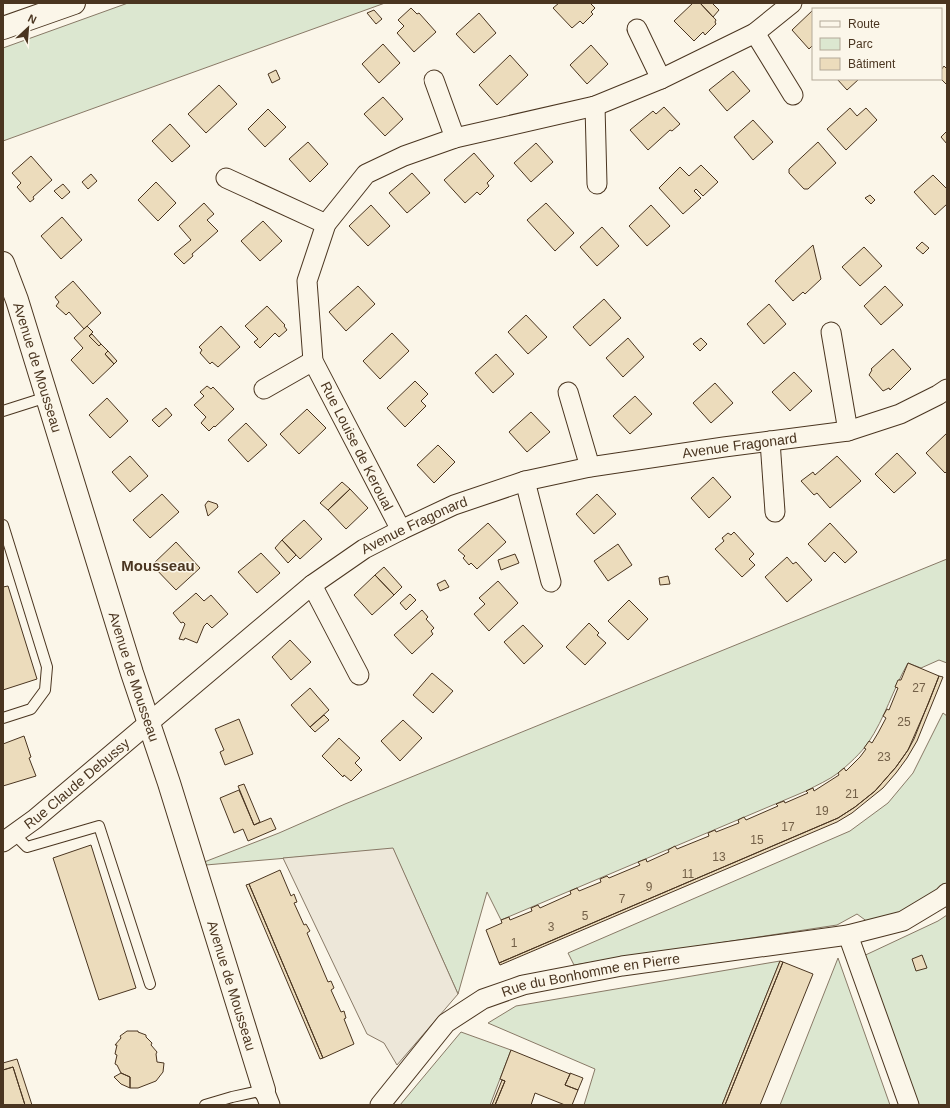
<svg xmlns="http://www.w3.org/2000/svg" width="950" height="1108" font-family="Helvetica,sans-serif">
  <style>
    .green { fill: #dce7d0; stroke: #887966 }
    .parking { fill: #ede7d9; stroke: #887966 }
    .building { fill: #ecdcbc; stroke: #4a3520 }
    .lines { fill: none; stroke-linecap: round; stroke-linejoin: round }
    .lane-casing { stroke: #4a3520; stroke-width: 12 }
    .street-casing { stroke: #4a3520; stroke-width: 21 }
    .secondary-casing { stroke: #4a3520; stroke-width: 24 }
    .lane { stroke: #fbf6e9; stroke-width: 10 }
    .street { stroke: #fbf6e9; stroke-width: 19 }
    .secondary { stroke: #fbf6e9; stroke-width: 22 }
    .labels { text-anchor: middle; stroke-width: 3; stroke-linejoin: round; paint-order: stroke }
    .number-label { font-size: 12px; fill: #725f47 }
    .street-label { font-size: 14px; fill: #4a3520; stroke: #fbf6e9 }
    .neighbourhood-label { font-size: 15px; font-weight: bold; fill: #4a3520; stroke: #fbf6e9 }
  </style>
  <rect width="100%" height="100%" fill="#fbf6e9"/>
  <path class="green" d="M128,3H385L3,141V48Z
    M947,559V663L939,660L921,668L908,663C893,689 885,718 868,743C861,753 848,765 838,773C829,780 817,785 806,791L501,920L487,892L458,994L393,849L194,866L279,833L345,804Z
    M943,713L947,716V893L876,928L857,914L837,925L574,965L568,953L850,831L888,803L913,773Z
    M947,915V1105H909L857,959L938,921Z
    M838,958L890,1105H780Z
    M780,961L722,1105H584L595,1069L488,1023L516,1006Z
    M461,1032L511,1050L490,1105H400Z"/>
  <path class="parking" d="M393,848L458,994L397,1065L384,1043L367,1034L283,858Z"/>
  <path class="building" d="M559,3H590L595,8L591,12L593,14L583,24L580,21L572,28L553,8Z
    M693,3H700L716,20L715,22L716,24L705,35L703,32L694,41L674,21Z
    M700,3H712L719,10L713,17Z
    M411,8L417,14L419,13L436,32L414,52L397,33L404,26L398,20Z
    M374,10L382,19L376,24L367,13Z
    M813,10V45L809,49L792,30Z
    M479,13L496,33L474,53L456,34Z
    M383,44L400,63L379,83L362,64Z
    M591,45L608,64L587,84L570,65Z
    M510,55L528,75L497,105L479,85Z
    M944,66L947,69V85L941,79V70Z
    M276,70L280,79L272,83L268,74Z
    M733,71L750,91L727,111L709,90Z
    M837,79H859L847,90Z
    M219,85L237,104L206,133L188,114Z
    M383,97L403,119L385,136L364,114Z
    M664,107L680,124L672,131L670,130L648,150L630,130L653,111L656,114Z
    M850,108L857,116L866,108L877,120L846,150L827,129Z
    M268,109L286,127L265,147L248,129Z
    M753,120L773,142L753,160L734,137Z
    M170,124L190,146L172,162L152,141Z
    M947,131V144L941,137Z
    M308,142L328,164L310,182L289,159Z
    M818,142L836,163L808,189H804L789,173V169Z
    M536,143L553,162L531,182L514,163Z
    M474,153L494,176L487,183L489,186L480,195L477,192L465,203L444,180Z
    M31,156L52,180L33,197L34,199L30,202L17,187L21,183L12,173Z
    M701,165L718,182L703,196L696,189L694,191L701,198L683,214L659,188L680,167L689,176Z
    M412,173L430,193L407,213L389,193Z
    M91,174L97,181L88,189L82,182Z
    M933,175L947,189V204L935,215L914,192Z
    M156,182L176,203L158,221L138,200Z
    M63,184L70,192L62,199L54,191Z
    M870,195L875,200L871,204L865,198Z
    M204,203L214,214L207,220L218,231L192,254L193,256L184,264L174,254L191,240L179,226Z
    M546,203L574,233L555,251L527,220Z
    M371,205L390,226L368,246L349,226Z
    M651,205L670,226L647,246L629,226Z
    M62,217L82,240L61,259L41,236Z
    M263,221L282,241L260,261L241,241Z
    M602,227L619,246L597,266L580,247Z
    M922,242L929,248L923,254L916,248Z
    M813,245L821,279L805,294L803,292L793,301L775,281Z
    M864,247L882,266L860,286L842,267Z
    M73,281L101,313L84,329L69,312L66,315L56,306L59,302L55,297Z
    M358,286L375,304L346,331L329,312Z
    M885,286L903,305L881,325L864,306Z
    M604,299L621,318L590,346L573,327Z
    M769,304L786,324L764,344L747,324Z
    M267,306L285,325L284,326L287,330L279,337L275,333L260,348L254,342L258,339L245,326Z
    M526,315L547,337L528,354L508,332Z
    M87,326L93,332L89,336L99,346L101,344L108,351L105,354L114,364L93,384L71,360L83,348L74,338Z
    M221,326L240,347L218,367L212,362L210,364L200,353L202,350L199,347Z
    M392,333L409,351L380,379L363,361Z
    M92,334L101,344L99,346L89,336Z
    M628,338L644,357L623,377L606,358Z
    M701,338L707,344L700,351L693,344Z
    M893,349L911,369L890,390L889,388L883,391L869,375L872,370L871,369Z
    M108,351L117,361L114,364L105,354Z
    M496,354L514,374L493,393L475,373Z
    M794,372L812,391L790,411L772,392Z
    M415,381L428,394L421,401L426,406L405,427L387,408Z
    M715,383L733,403L711,423L693,403Z
    M207,386L211,389L213,387L234,409L215,427L214,426L209,431L201,423L206,417L194,405L204,396L200,392Z
    M635,396L652,414L630,434L613,416Z
    M107,398L128,421L110,438L89,415Z
    M166,408L172,415L159,427L152,420Z
    M307,409L326,428L299,454L280,434Z
    M531,412L550,432L527,452L509,432Z
    M246,423L267,445L248,462L228,440Z
    M947,433V471L945,473L926,453Z
    M438,445L455,462L434,483L417,465Z
    M897,453L916,473L894,493L875,474Z
    M130,456L148,476L130,492L112,472Z
    M837,456L861,481L830,508L817,493L814,495L801,481L813,472L815,475Z
    M713,477L731,497L709,518L691,498Z
    M342,482L350,489L328,510L320,503Z
    M350,489L368,508L346,529L328,510Z
    M162,494L179,512L150,538L133,520Z
    M597,494L616,514L594,534L576,514Z
    M208,501L217,504L218,507L208,516L205,505Z
    M304,520L322,539L300,559L282,540Z
    M488,523L506,542L477,569L471,563L469,565L463,558L465,556L458,550Z
    M830,523L857,552L845,563L834,552L825,562L808,544Z
    M734,532L754,554L749,559L755,565L742,577L715,549L724,541L722,538L728,533L731,535Z
    M282,540L296,555L288,563L275,548Z
    M176,542L200,568L176,590L152,565Z
    M618,544L632,565L608,581L594,561Z
    M261,553L280,573L257,593L238,572Z
    M515,554L519,563L501,570L498,560Z
    M787,557L793,564L796,562L812,580L787,602L765,577Z
    M384,567L402,587L394,595L375,575Z
    M375,575L394,595L372,615L354,595Z
    M668,576L670,584L660,585L659,578Z
    M445,580L449,587L440,591L437,584Z
    M498,581L518,603L489,631L474,614L485,604L479,598Z
    M8,586L37,679L3,690V587Z
    M196,593L204,601L211,595L228,614L212,628L207,623L204,626L197,643L185,638L184,640L179,639L185,624L183,622L181,623L173,613Z
    M410,594L416,600L406,610L400,603Z
    M629,600L648,619L628,640L608,621Z
    M422,610L428,617L426,619L434,628L431,631L433,634L412,654L394,635Z
    M589,623L599,633L597,635L606,643L585,665L566,647Z
    M523,625L543,646L524,664L504,642Z
    M290,640L311,662L291,680L272,657Z
    M908,663L939,676L929,702L908,750L896,767L875,791L855,807L838,818L499,963L486,930L502,923L501,920L509,917L510,920L532,911L531,908L538,905L540,908L571,894L570,891L577,888L579,891L601,882L600,879L607,876L609,878L640,865L638,862L646,859L647,862L669,852L668,850L675,846L677,849L709,836L708,833L715,830L716,832L739,823L738,820L744,817L746,820L778,806L776,804L784,801L785,803L808,793L806,791L813,788L814,791L839,775L838,773L844,768L846,771L860,757L866,749L864,748L869,741L872,743L878,733L886,718L883,716L887,709L889,710L898,688L895,687L898,680H901Z
    M432,673L453,691L433,713L413,695Z
    M939,676L943,677L917,741L907,758L896,773L883,788L852,813L837,822L500,965L499,963L838,818L855,807L875,791L896,767L908,750L914,739Z
    M310,688L329,710L310,727L291,705Z
    M324,715L329,720L315,732L310,727Z
    M239,719L253,754L225,765L220,752L224,750L215,729Z
    M403,720L422,738L400,761L381,741Z
    M24,736L31,757L29,758L36,776L3,786V744Z
    M339,738L360,758L355,763L362,770L351,781L344,775L343,777L322,756Z
    M244,784L260,822L254,825L238,786Z
    M239,790L254,825L271,818L276,829L248,841L243,829L234,833L220,798Z
    M91,845L136,988L99,1000L53,858Z
    M280,870L291,896L294,894L297,902L294,903L304,925L306,924L310,931L307,933L328,982L331,981L334,988L331,990L341,1012L344,1011L346,1018L344,1019L354,1044L323,1058L249,884Z
    M249,884L323,1058L320,1059L246,885Z
    M922,955L927,968L916,971L912,959Z
    M780,961L783,962L725,1105H722Z
    M783,962L813,974L760,1105H725Z
    M127,1031H138V1032L146,1035V1037L152,1043L151,1045L157,1052L156,1054L157,1062L164,1063L163,1072L156,1081L138,1088H130V1077L121,1073L117,1065L115,1064L117,1055L115,1054L117,1045H115L121,1038L120,1036Z
    M511,1050L570,1074L565,1085L578,1090L572,1105H565L535,1093L531,1105H495L505,1081L500,1079Z
    M17,1059L32,1105H24H25L13,1067L3,1070V1063Z
    M13,1067L25,1105H3V1070Z
    M121,1073L130,1077V1088L121,1084L114,1077Z
    M570,1074V1073L583,1078L578,1090L565,1085Z
    M502,1080L505,1081L495,1105H492Z"/>
  <g class="lines">
    <g class="lane-casing">
      <path id="lane" d="M3,411L47,397
        M3,525L47,667L45,690L31,709L3,718
        M14,834L27,847L99,826L150,984
        M205,1105L232,1097L264,1090"/>
    </g>
    <g class="street-casing">
      <g id="street">
        <path d="M637,29L661,79"/>
        <path d="M755,33L793,95"/>
        <path d="M434,80L455,138"/>
        <path d="M595,106L597,184"/>
        <path d="M226,178L326,224"/>
        <path d="M831,332L848,431"/>
        <path d="M264,389L313,361"/>
        <path d="M568,392L590,467"/>
        <path d="M770,441L775,512"/>
        <path d="M525,481L551,582"/>
        <path d="M401,530L313,361L307,281L326,224L366,174L404,156L455,138L595,106L661,79L755,33L792,3"/>
        <path d="M312,585L359,675"/>
        <path id="s1" d="M3,842L35,819L312,585L364,549L401,530L454,505L525,481L590,467L724,447L848,431L900,414L938,395L947,389"/>
        <path d="M848,935L909,1105"/>
        <path d="M264,1090L270,1105"/>
        <path id="s2" d="M380,1105L446,1023L483,999L523,985L622,966L848,935L903,921L943,897L947,893"/>
      </g>
    </g>
    <g class="secondary-casing">
      <g id="secondary">
        <path d="M3,28L74,3"/>
        <path id="s3" d="M3,263L17,300L132,673L169,783L264,1090"/>
      </g>
    </g>
    <use href="#lane" class="lane"/>
    <use href="#street" class="street"/>
    <use href="#secondary" class="secondary"/>
  </g>
  <g class="labels">
    <g class="number-label">
      <text x="919" y="692">27</text>
      <text x="904" y="726">25</text>
      <text x="884" y="761">23</text>
      <text x="852" y="798">21</text>
      <text x="822" y="815">19</text>
      <text x="788" y="831">17</text>
      <text x="757" y="844">15</text>
      <text x="719" y="861">13</text>
      <text x="688" y="878">11</text>
      <text x="649" y="891">9</text>
      <text x="622" y="903">7</text>
      <text x="585" y="920">5</text>
      <text x="551" y="931">3</text>
      <text x="514" y="947">1</text>
    </g>
    <g class="street-label">
      <text dy="5" stroke="none"><textPath href="#s3" startOffset="110">Avenue de Mousseau</textPath></text>
      <text transform="translate(357 446) rotate(63)" y="5">Rue Louise de Keroual</text>
      <text dy="5" stroke="none"><textPath href="#s1" startOffset="858">Avenue Fragonard</textPath></text>
      <text dy="5" stroke="none"><textPath href="#s1" startOffset="521">Avenue Fragonard</textPath></text>
      <text dy="5" stroke="none"><textPath href="#s3" startOffset="434">Avenue de Mousseau</textPath></text>
      <text dy="5" stroke="none"><textPath href="#s1" startOffset="94">Rue Claude Debussy</textPath></text>
      <text dy="5" stroke="none"><textPath href="#s2" startOffset="260">Rue du Bonhomme en Pierre</textPath></text>
      <text dy="5" stroke="none"><textPath href="#s3" startOffset="758">Avenue de Mousseau</textPath></text>
    </g>
    <g class="neighbourhood-label">
      <text x="158" y="571">Mousseau</text>
    </g>
  </g>
  <rect width="950" height="1108" fill="none" stroke="#4a3520" stroke-width="8"/>
  <rect x="812" y="8" width="130" height="72" fill="#fbf6e9" stroke="#b4a999"/>
  <rect x="820" y="21" width="20" height="6" fill="#fbf6e9" stroke="#b4a999"/>
  <text x="848" y="28" font-size="12" fill="#4a3520">Route</text>
  <rect x="820" y="38" width="20" height="12" fill="#dce7d0" stroke="#b4a999"/>
  <text x="848" y="48" font-size="12" fill="#4a3520">Parc</text>
  <rect x="820" y="58" width="20" height="12" fill="#ecdcbc" stroke="#b4a999"/>
  <text x="848" y="68" font-size="12" fill="#4a3520">Bâtiment</text>
  <g transform="translate(28 28) rotate(26)" stroke="#fbf6e9" stroke-width="3" paint-order="stroke">
  <path d="M0-3L7 15L0 10L-7 15Z" fill="#4a3520"/>
  <text y="-6" font-size="11" font-weight="bold" text-anchor="middle" fill="#4a3520">N</text>
  </g>
</svg>
